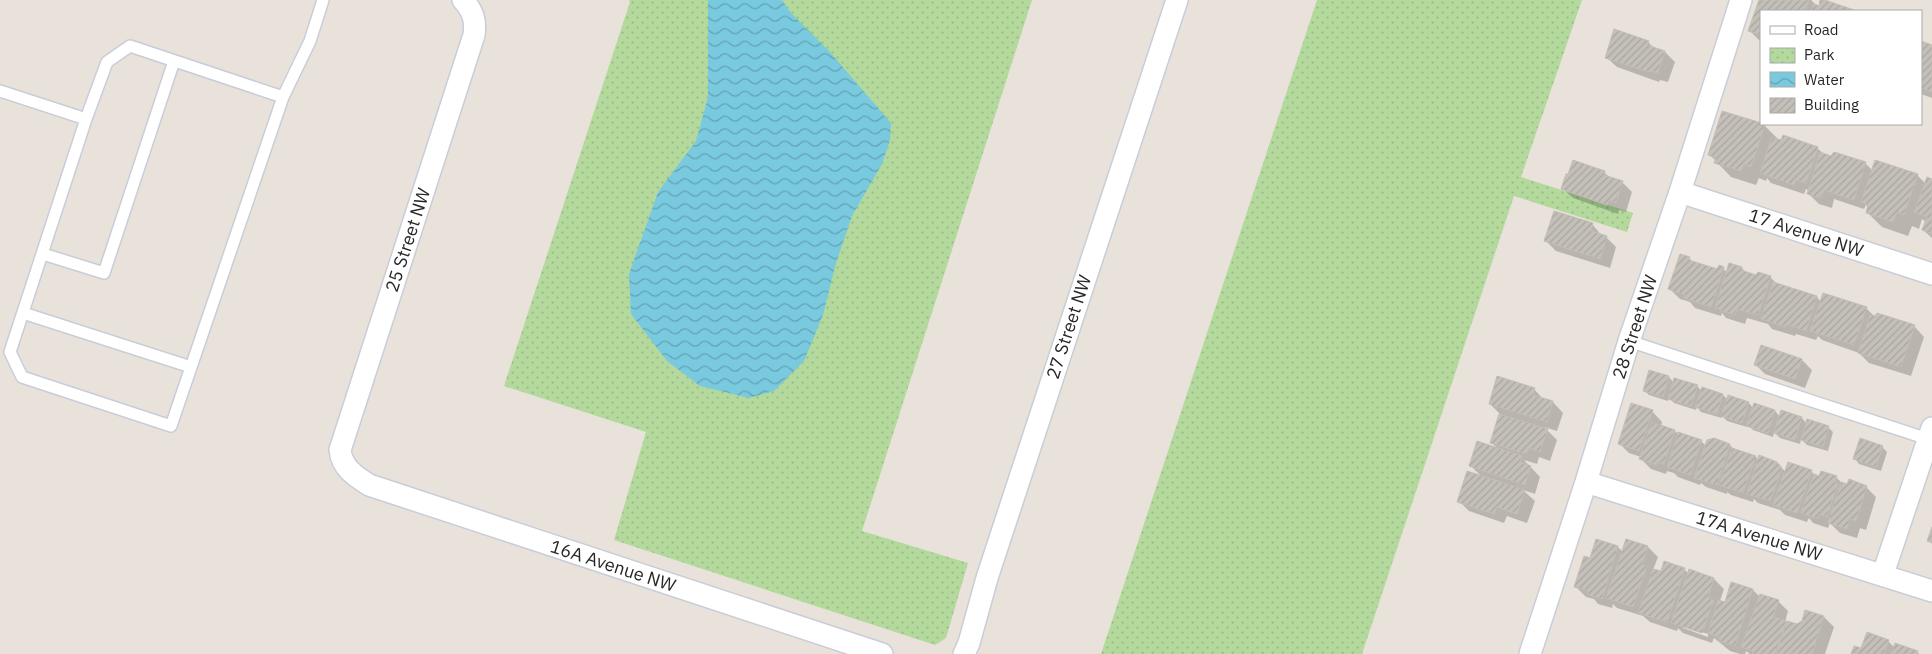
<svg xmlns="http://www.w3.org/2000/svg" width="1932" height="654" font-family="'IBM Plex Sans',sans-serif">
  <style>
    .park { fill: url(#park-dots) }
    .water { fill: url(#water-waves) }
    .shadow { fill: #0003; fill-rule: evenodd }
    .building { fill: url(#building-hatch); stroke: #c3bdb5 }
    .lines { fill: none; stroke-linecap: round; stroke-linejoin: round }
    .lane-casing { stroke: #c9cdd8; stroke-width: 14 }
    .street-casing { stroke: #c9cdd8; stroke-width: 24 }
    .lane { stroke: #fff; stroke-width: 11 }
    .street { stroke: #fff; stroke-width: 21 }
    .labels { text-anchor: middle; stroke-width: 5; stroke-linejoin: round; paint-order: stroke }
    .street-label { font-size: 18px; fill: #272727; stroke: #fff }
  </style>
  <defs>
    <pattern id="park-dots" width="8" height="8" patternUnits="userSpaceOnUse" patternTransform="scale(1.25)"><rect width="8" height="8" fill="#b4d99d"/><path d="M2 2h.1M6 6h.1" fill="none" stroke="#9bba87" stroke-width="1.8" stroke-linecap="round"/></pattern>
    <pattern id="water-waves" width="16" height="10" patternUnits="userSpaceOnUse" patternTransform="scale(1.25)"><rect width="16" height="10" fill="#79c9df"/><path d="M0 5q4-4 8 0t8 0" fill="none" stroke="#63a3b5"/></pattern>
    <pattern id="building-hatch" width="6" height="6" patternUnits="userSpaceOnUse" patternTransform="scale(1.25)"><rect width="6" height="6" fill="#c4c0b9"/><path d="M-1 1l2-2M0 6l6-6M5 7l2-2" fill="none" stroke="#a8a59f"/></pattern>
  </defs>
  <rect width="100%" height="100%" fill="#e8e2da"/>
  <path class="park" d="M629,0H1032L862,531L968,563L946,638L935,645L614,540L646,432L504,386L630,2Z
    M1317,0H1582L1521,177L1633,213L1627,232L1514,196L1362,654H1101Z"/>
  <path class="water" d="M708,0H782L791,13L829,51L891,123L890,140L882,164L852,216L836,263L823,315L804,361L774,391L749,398L700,386L667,361L631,314L629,274L658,192L696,141L708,97Z"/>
  <path class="shadow" d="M1760,0H1811L1819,8L1822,0L1854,11H1761V42L1750,31Z
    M1648,42L1655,49L1665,52L1675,62L1668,82L1660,80L1659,82L1617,67L1606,57Z
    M1921,43L1932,46V98L1921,94Z
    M1764,125L1779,140L1817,148L1824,154L1832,157L1865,163L1873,171L1917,175L1926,184L1932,180V238L1923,230L1926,222L1922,219L1919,229L1912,226L1908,236L1882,227L1867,212L1869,208L1866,205L1864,209L1834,199L1832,208L1819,204L1809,194L1810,191L1806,189L1804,194L1771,183L1767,178L1766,181L1759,178L1756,185L1731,177L1710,155Z
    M1604,172L1610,178L1622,182L1632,192L1626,212L1619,210L1618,214L1573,198L1562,188L1569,176Z
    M1592,224L1602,236L1606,237L1616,247L1610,268L1556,251L1546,241Z
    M1689,258L1695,264L1718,271L1723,268L1727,273L1742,268L1747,274L1757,277H1770L1778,285L1817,297L1821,302L1866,308L1876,318L1914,326L1924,337L1911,376L1869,363L1859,353L1822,340L1818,336L1816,340L1796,334L1795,336L1772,329L1768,324L1747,318L1745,324L1726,318L1722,313L1721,316L1695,308L1690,302L1680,299L1670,289Z
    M1802,360L1812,370L1805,388L1765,374L1755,364Z
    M1650,372L1669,377L1674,383L1697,386L1702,391L1723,395L1728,400L1729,396L1749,403L1753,408L1755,404L1775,411L1780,417L1802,418L1807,424L1828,427L1833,432L1828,451L1807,445L1801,439L1800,444L1780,438L1774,432L1773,437L1753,430L1748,425L1747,427L1727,421L1722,416V418L1701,412L1697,407L1696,410L1674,403L1669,398L1668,401L1649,395L1644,390Z
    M1534,389L1544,400L1553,402L1563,413L1557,431L1544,427L1557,440L1550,461L1539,457L1537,464L1524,460L1540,477L1535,494L1523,490L1535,501L1527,523L1507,516L1504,523L1469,511L1459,501L1482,477L1471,466L1498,449L1491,442L1500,414L1490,404Z
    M1652,411L1662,422L1661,426L1675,431L1679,435L1701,441L1706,446L1714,440L1730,445L1735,451L1756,457L1759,460L1776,463L1786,472L1811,471L1816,476L1836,477L1843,484L1866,487L1876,497L1866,530L1860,528L1857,538L1840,533L1830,523L1828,528L1813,523L1809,518L1807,522L1785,515L1780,510L1758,503L1754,499L1753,502L1731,495L1727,492V494L1706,487L1701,483L1700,485L1678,477L1674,473L1667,471L1666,474L1651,469L1641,459V457L1629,453L1619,443Z
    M1882,447L1887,452L1881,471L1859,464L1855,459Z
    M1597,541L1618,547L1623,552L1627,541L1648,547L1658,557L1653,570L1661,573L1684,569L1689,574L1714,579L1724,589L1720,601L1725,603L1732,583L1753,590L1760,597L1778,601L1788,611L1785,622L1787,624L1797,626L1824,617L1834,627L1825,654H1750L1746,651L1745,654H1740L1730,651L1714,638L1712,643L1683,633L1678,628L1677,631L1650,622L1643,616L1617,608L1613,604L1612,608L1598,604L1594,599L1586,597L1576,587L1591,559ZM1683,626L1708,634V637L1683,628Z
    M1888,641L1895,648L1896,644L1920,654H1852Z"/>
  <path class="building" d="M1759,0H1809L1805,11H1761V35L1748,31Z
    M1820,0H1825L1854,10L1811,11L1814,4L1819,6Z
    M1614,29L1649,41L1647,45L1665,51L1658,73L1650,71L1649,72L1605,58Z
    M1921,41L1932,45V92L1921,88Z
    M1722,111L1765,124L1751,167L1744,164L1741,171L1714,163L1716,158L1708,155Z
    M1783,135L1818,147L1806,183L1796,180L1794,185L1760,173L1772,137L1781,140Z
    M1820,152L1831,156L1834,152L1866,162L1854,200L1824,190L1821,198L1807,194Z
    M1573,160L1605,171L1604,175L1623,181L1616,203L1609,200L1607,205L1561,189L1566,174H1568Z
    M1875,160L1918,174L1904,215L1897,212L1893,222L1866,213L1868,205L1861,202Z
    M1927,177L1932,179V234L1922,230L1927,217L1914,212Z
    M1554,211L1593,223L1591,231L1607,236L1600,259L1544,241Z
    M1680,254L1690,257L1689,260L1717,269L1719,265L1724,267L1711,307L1684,298L1685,295L1668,289Z
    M1729,263L1742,267L1741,270L1756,275L1758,272L1771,276L1758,315L1737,309L1735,315L1715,308Z
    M1773,282L1817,296L1806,331L1786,324L1785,327L1761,319Z
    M1823,293L1867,307L1854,345L1810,331Z
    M1877,313L1915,325L1901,367L1858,353L1870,315L1875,316Z
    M1761,345L1802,359L1795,379L1754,365Z
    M1649,370L1669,376L1663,397L1643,391Z
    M1497,376L1535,388L1533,395L1553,401L1547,422L1489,404Z
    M1674,378L1698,385L1691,406L1668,399Z
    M1702,387L1723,394L1717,414L1695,407Z
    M1728,395L1749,402L1742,423L1721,416Z
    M1631,403L1653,410L1639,451L1618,444Z
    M1754,403L1775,410L1768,433L1746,426Z
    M1781,410L1802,417L1795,440L1774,433Z
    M1499,414L1548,429L1540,452L1529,448L1527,454L1490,443Z
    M1807,419L1829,426L1823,447L1801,440Z
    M1652,422L1675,430L1664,464L1657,462L1656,465L1639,459Z
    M1678,432L1702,440L1690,475L1667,467Z
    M1714,438L1730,444L1717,485L1694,478L1707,440Z
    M1860,438L1883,446L1876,467L1853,459Z
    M1477,441L1522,456L1520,462L1531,466L1525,485L1469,466Z
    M1732,448L1756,456L1743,493L1719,485Z
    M1759,455L1777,462L1782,468L1770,501L1747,494Z
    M1788,462L1812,470L1797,513L1773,505Z
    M1467,471L1525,490L1517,514L1497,507L1494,514L1457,502Z
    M1821,471L1837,476L1835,482L1838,483L1827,517L1820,514L1818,519L1801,513L1814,474L1819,476Z
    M1849,479L1867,486L1856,521L1850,519L1847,529L1828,523L1841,482L1847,484Z
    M1932,527V543L1927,541Z
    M1596,539L1618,546L1602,599L1587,594L1588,591L1574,587L1584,556L1590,558Z
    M1626,539L1648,546L1642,565L1647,566L1633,607L1606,598Z
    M1664,561L1685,568L1667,622L1638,613L1653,569L1661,571Z
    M1689,569L1714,578L1708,598L1714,600L1702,633L1671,623Z
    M1731,582L1753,589L1735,646L1719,641L1720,637L1708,633L1718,600L1725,602Z
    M1760,594L1779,600L1773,617L1786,621L1775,654H1752L1753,651L1741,647Z
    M1805,610L1824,616L1812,654H1776L1787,621L1797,624L1802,621Z
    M1867,632L1889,640L1884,654H1851L1854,646L1861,648Z
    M1895,643L1918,651L1917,654H1891Z"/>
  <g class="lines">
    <g class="lane-casing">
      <path id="lane" d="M0,91L86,119L10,352L22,377L171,426L283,97L310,41L323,0
        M86,119L107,62L130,46L283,97
        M43,254L104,273L174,61
        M23,313L191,367
        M1629,341L1931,440"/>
    </g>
    <g class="street-casing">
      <path id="street" d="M463,0C473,11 476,20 474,35L340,450C342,468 355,476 369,485L882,654
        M1680,192L1932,274
        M1586,482L1932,591
        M1883,574L1932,428
        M964,654L969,643L987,578L1177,0
        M1530,654L1586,482L1629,341L1680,192L1741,0"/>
    </g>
    <use href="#lane" class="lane"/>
    <use href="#street" class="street"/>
  </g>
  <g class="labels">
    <g class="street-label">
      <text transform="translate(1806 233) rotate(18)" y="6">17 Avenue NW</text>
      <text transform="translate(408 240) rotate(-72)" y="6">25 Street NW</text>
      <text transform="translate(1069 327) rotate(-72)" y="6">27 Street NW</text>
      <text transform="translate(1635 327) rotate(-72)" y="6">28 Street NW</text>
      <text transform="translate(1759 536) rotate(17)" y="6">17A Avenue NW</text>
      <text transform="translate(613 566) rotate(18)" y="6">16A Avenue NW</text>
    </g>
  </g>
  <rect x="1760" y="10" width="162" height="115" fill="#ffffff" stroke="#a9a9a9"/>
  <rect x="1770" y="26" width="25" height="8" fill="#ffffff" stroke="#a9a9a9"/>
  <text x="1804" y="35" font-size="15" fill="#272727">Road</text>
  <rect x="1770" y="48" width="25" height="15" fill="url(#park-dots)" stroke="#a9a9a9"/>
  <text x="1804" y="60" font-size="15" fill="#272727">Park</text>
  <rect x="1770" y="72" width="25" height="15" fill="url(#water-waves)" stroke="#a9a9a9"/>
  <text x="1804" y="85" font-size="15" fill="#272727">Water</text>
  <rect x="1770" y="98" width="25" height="15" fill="url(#building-hatch)" stroke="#a9a9a9"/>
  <text x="1804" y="110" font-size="15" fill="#272727">Building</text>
</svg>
